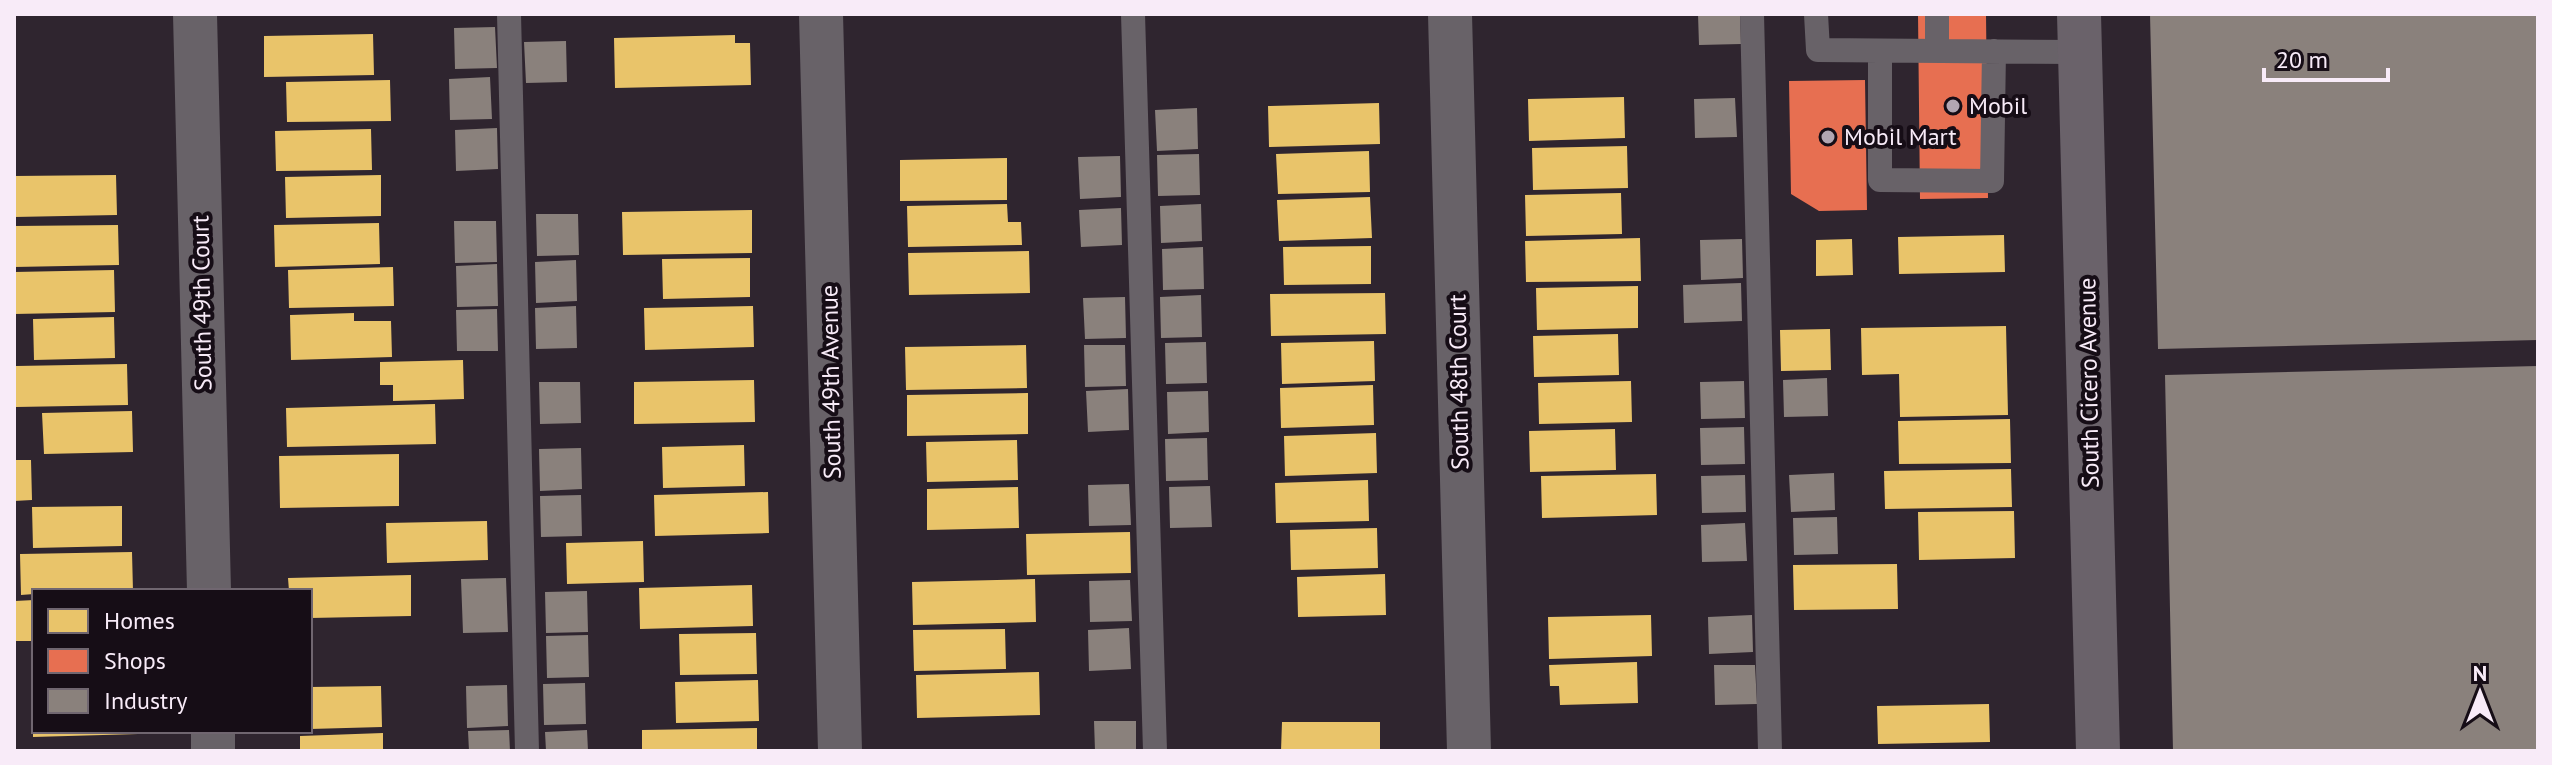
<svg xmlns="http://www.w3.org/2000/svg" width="2552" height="765" font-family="'PT Sans',sans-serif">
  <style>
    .homes { fill: #e9c46a }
    .shops { fill: #e76f51 }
    .industry { fill: #8a817c }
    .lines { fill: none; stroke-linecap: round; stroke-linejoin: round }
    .lane { stroke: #686268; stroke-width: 24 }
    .street { stroke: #686268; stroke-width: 44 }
    .primary { stroke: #6a626a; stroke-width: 44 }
    .poi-dot { fill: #b2a6b2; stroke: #160d16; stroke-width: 3 }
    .labels { text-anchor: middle; stroke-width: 8; stroke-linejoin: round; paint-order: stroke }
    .poi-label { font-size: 24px; fill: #f8ebf8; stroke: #160d16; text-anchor: start }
    .street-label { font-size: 24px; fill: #f8ebf8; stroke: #160d16 }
  </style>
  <rect width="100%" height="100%" fill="#2f252f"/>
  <path class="homes" d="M373,34L374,75L264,77V36Z
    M735,35V43H750L751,85L615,88L614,38Z
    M390,80L391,121L287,122L286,82Z
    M1624,97L1625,138L1529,141L1528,99Z
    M1379,103L1380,144L1269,147L1268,106Z
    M371,129L372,170L276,171L275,131Z
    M1627,146L1628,188L1533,190L1532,148Z
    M1369,151L1370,192L1278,194L1276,154Z
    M1007,158V200L900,201V160Z
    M116,175L117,215L14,217V176Z
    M381,175V216L286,218L285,177Z
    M1621,193L1622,234L1526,236L1525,195Z
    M1370,197L1372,238L1279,241L1277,200Z
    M1007,204L1008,222H1021L1022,245L908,247L907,206Z
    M752,210V253L623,255L622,212Z
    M379,223L380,264L275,267L274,225Z
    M118,225L119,265L14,267V226Z
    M2004,235L2005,272L1899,274L1898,237Z
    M1640,238L1641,281L1526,282L1525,241Z
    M1852,239L1853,275L1816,276V240Z
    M1371,246V284L1284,285L1283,247Z
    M1029,251L1030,293L909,295L908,253Z
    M750,258V297L663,299L662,259Z
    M393,267L394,306L289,308L288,270Z
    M114,270L115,312L14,314V272Z
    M1638,286V328L1537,330L1536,288Z
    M1385,293L1386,334L1271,336L1270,294Z
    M753,306L754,347L645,350L644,308Z
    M354,313V321H391L392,357L291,360L290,315Z
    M114,317L115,358L34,360L33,319Z
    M2006,326L2008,415L1900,417L1899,374L1862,375L1861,328Z
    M1830,329L1831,370L1781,371L1780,330Z
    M1618,334L1619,375L1534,377L1533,336Z
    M1374,341L1375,381L1282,384L1281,343Z
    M1026,345L1027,388L906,390L905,347Z
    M463,360L464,399L393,401V385H380V362Z
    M127,364L128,405L16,407V366Z
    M754,380L755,422L634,424V382Z
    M1631,381L1632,422L1539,424L1538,383Z
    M1373,385L1374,425L1281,428L1280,388Z
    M1028,393V434L907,436V395Z
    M435,404L436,444L287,447L286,408Z
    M132,411L133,452L44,454L42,413Z
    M2010,419L2011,463L1899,464L1898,421Z
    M1615,429L1616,470L1530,472L1529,431Z
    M1376,433L1377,473L1285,476L1284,436Z
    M1017,440L1018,480L927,482L926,442Z
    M744,445L745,486L663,488L662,447Z
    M399,454V506L280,508L279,456Z
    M14,460H31L32,500L14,501Z
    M2011,469L2012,507L1885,509L1884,471Z
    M1656,474L1657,515L1542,518L1541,476Z
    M1368,480L1369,521L1276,523L1275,483Z
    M1018,487L1019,528L927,530V489Z
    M768,492L769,533L655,536L654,495Z
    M122,506V546L33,548L32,507Z
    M2014,511L2015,558L1919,560L1918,512Z
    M487,521L488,560L387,563L386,523Z
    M1377,528L1378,568L1291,570L1290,530Z
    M1130,532L1131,573L1027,575L1026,534Z
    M643,541L644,582L567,584L566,543Z
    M132,552L133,591H34V594L21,595L20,554Z
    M1897,564L1898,609L1794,610L1793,565Z
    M1385,574L1386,615L1298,617L1297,577Z
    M411,575V616L310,618V591H289L288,578Z
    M1035,579L1036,622L913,625L912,582Z
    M752,585L753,626L640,629L639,588Z
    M34,600V641H16L15,601Z
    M1651,615L1652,656L1549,659L1548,617Z
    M1005,629L1006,669L914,671L913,630Z
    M756,633L757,674L680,675L679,634Z
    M1637,662L1638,703L1560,705L1559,686H1550L1549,665Z
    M1039,672L1040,715L917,718L916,675Z
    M758,680L759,721L676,723L675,682Z
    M381,686L382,727L310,729V687Z
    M1989,704L1990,742L1878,744L1877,706Z
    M1282,722H1380V751H1281Z
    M757,728V751H642V730Z
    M33,731H138V734L33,737Z
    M383,733V751H300V736Z"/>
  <path class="shops" d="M1918,14H1986L1988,198L1920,199Z
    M1865,80L1867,210L1819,211L1791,194L1789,81Z"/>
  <path class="industry" d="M1698,14H1740L1741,44L1699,45Z
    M2150,14H2538V340L2158,349Z
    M495,27L497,68L455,69L454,28Z
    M566,41L567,82L526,83L524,42Z
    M490,77L492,119L450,120L449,79Z
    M1735,98L1737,137L1695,138L1694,99Z
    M1197,108L1198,149L1157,151L1155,110Z
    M497,128L498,169L456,171L455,130Z
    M1199,154L1200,195L1158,196L1157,155Z
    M1120,156L1121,197L1080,199L1078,157Z
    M1201,204L1202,241L1161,243L1160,206Z
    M1121,208L1122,245L1081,247L1079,210Z
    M536,214H578L579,255L537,256Z
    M454,221H496L497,262L455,263Z
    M1742,239L1743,278L1701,280L1700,240Z
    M1203,247L1204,289L1163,290L1162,249Z
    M576,260L577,301L536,303L535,262Z
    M497,264L498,306L457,307L456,266Z
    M1741,283L1742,321L1684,323L1683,285Z
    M1201,295L1202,337L1161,338L1160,297Z
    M1125,297L1126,338L1085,339L1083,298Z
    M576,306L577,348L536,349L535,308Z
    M497,309L498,351H457L456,310Z
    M1206,342L1207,383L1166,384L1165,343Z
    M1084,345H1125L1126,386L1085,387Z
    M2538,366V751H2173L2165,375Z
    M1827,378L1828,416L1784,417L1783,380Z
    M1744,381L1745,418L1701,419L1700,382Z
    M539,382H580L581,423L540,424Z
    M1128,389L1129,430L1088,432L1086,391Z
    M1208,391L1209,432L1168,434L1167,392Z
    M1744,427L1745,464L1701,465L1700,428Z
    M1207,438L1208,480L1166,481L1165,439Z
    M581,448L582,489L540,491L539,449Z
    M1834,473L1835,510L1791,512L1789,475Z
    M1745,475L1746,512L1702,513L1701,476Z
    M1129,484L1131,525L1089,526L1088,485Z
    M1210,486L1212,527L1170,528L1169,487Z
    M581,495L582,536L541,537L540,496Z
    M1837,517L1838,554L1794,555L1793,518Z
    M1745,523L1747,561L1702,562L1701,525Z
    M506,578L508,632L463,633L461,579Z
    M1130,580L1132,621L1090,622L1089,581Z
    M587,591L588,632L546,633L545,592Z
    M1752,615L1753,652L1709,654L1708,617Z
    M1129,628L1131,669L1089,671L1088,630Z
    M588,635L589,677L547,678L546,636Z
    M1714,665H1755L1757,704L1715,705Z
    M585,683L586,724L544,725L543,684Z
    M507,685L508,726L467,728L466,686Z
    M1094,721H1136V751H1095Z
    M509,730L510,751H469L468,731Z
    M587,730L588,751H546L545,732Z"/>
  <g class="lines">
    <path class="lane" d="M509,14L527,751
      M1133,14L1155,751
      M1752,14L1770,751
      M1816,14L1818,50L2080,52
      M1937,14V51
      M1880,51V180L1992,181L1994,51"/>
    <path class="street" d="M195,14L209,591
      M821,14L840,751
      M1450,14L1469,751
      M213,731V751"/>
    <path class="primary" d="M2079,14L2098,751"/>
  </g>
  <g class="poi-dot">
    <circle cx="1953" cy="106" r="8"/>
    <circle cx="1828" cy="137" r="8"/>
  </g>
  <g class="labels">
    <g class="poi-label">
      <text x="1969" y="114">Mobil</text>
      <text x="1844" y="145">Mobil Mart</text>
    </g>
    <g class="street-label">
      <text transform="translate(202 303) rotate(-91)" y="8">South 49th Court</text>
      <text transform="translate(831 382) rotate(-91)" y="8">South 49th Avenue</text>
      <text transform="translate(1459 382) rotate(-91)" y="8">South 48th Court</text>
      <text transform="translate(2089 383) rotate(-91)" y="8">South Cicero Avenue</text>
    </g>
  </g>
  <rect width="2552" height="765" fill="none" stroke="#f8ebf8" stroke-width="32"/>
  <rect x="32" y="589" width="280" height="144" fill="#160d16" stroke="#706670" stroke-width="2"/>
  <rect x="48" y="609" width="40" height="24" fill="#e9c46a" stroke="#706670" stroke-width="2"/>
  <text x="104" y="629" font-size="24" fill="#f8ebf8">Homes</text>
  <rect x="48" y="649" width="40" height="24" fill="#e76f51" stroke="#706670" stroke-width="2"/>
  <text x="104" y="669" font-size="24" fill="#f8ebf8">Shops</text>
  <rect x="48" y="689" width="40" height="24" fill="#8a817c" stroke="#706670" stroke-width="2"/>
  <text x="104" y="709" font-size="24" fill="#f8ebf8">Industry</text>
  <g transform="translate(2480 693)" stroke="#160d16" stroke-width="6" paint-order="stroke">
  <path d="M0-6L14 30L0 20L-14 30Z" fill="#f8ebf8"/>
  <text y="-12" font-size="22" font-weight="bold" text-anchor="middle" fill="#f8ebf8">N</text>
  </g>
  <path d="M2264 68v12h124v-12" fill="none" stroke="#f8ebf8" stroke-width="4"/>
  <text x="2276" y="68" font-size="24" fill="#f8ebf8" stroke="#160d16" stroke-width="6" paint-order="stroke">20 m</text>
</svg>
